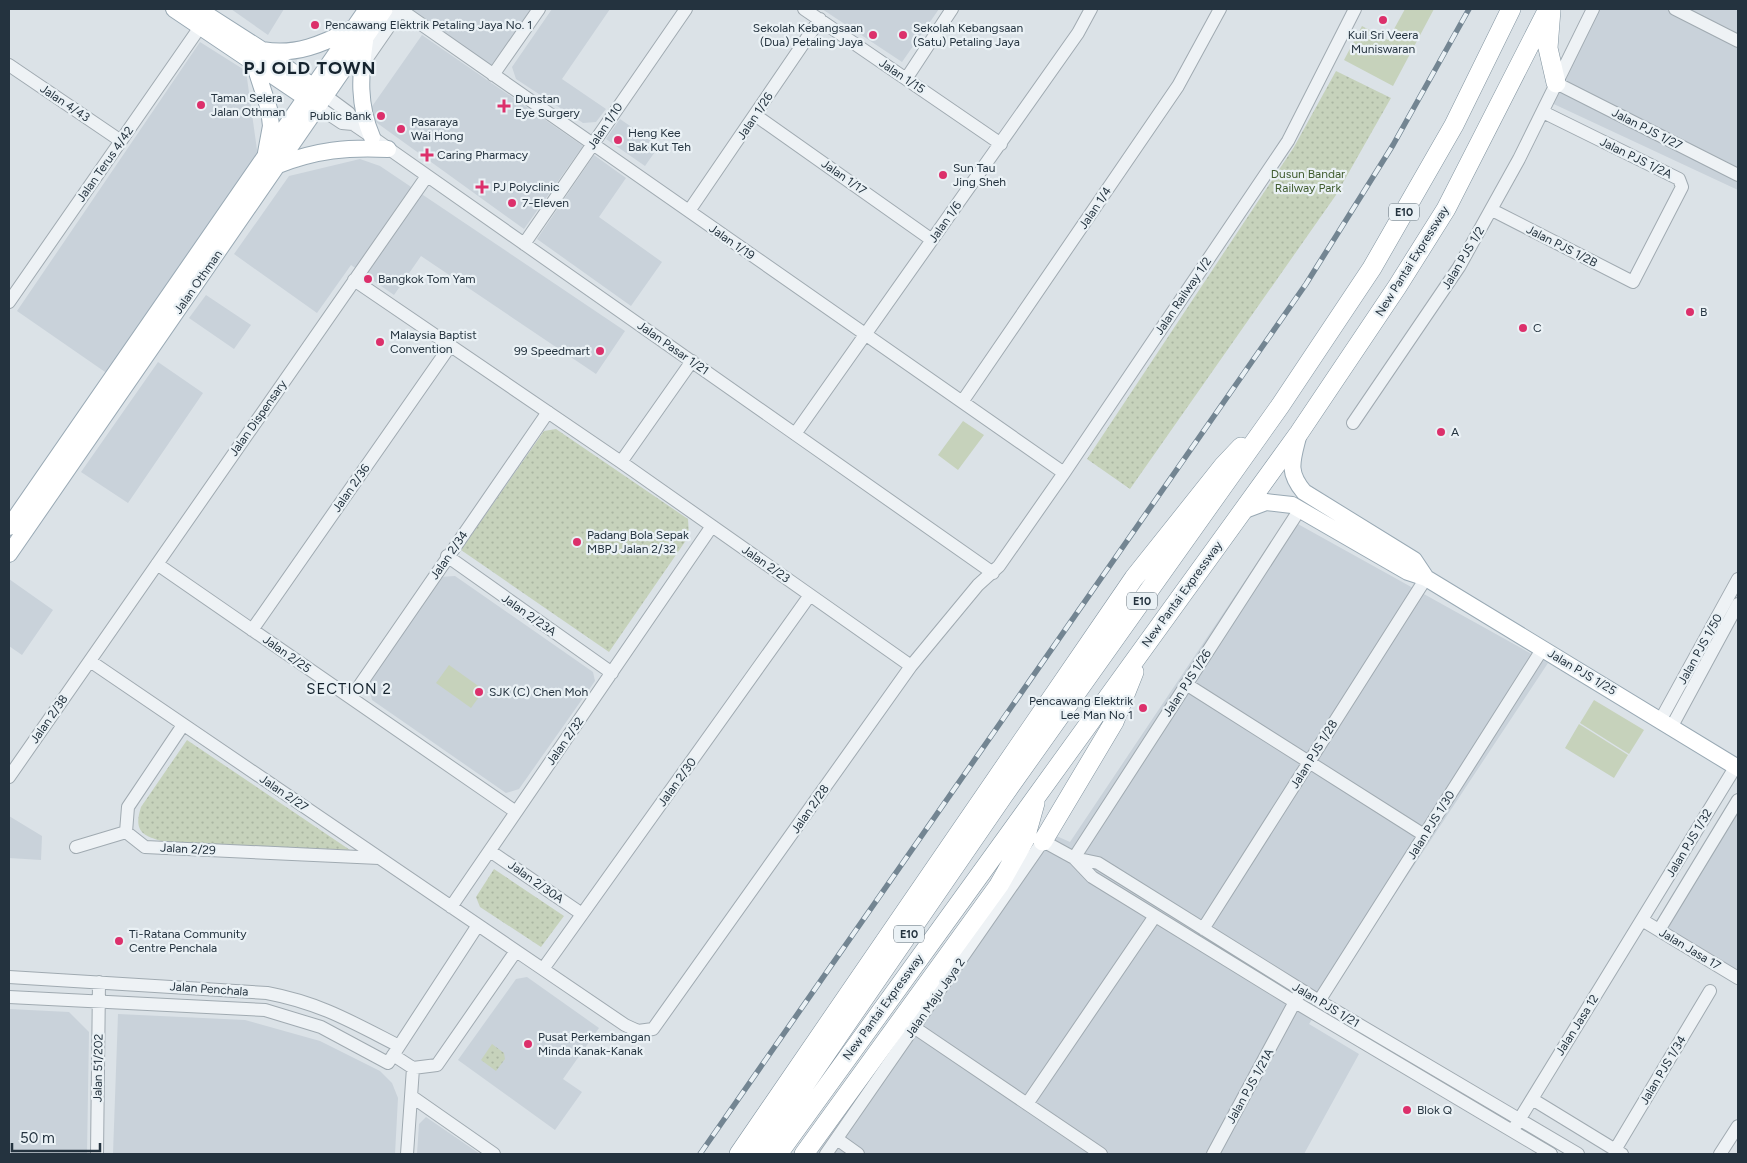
<svg xmlns="http://www.w3.org/2000/svg" width="1747" height="1163" font-family="Figtree,sans-serif">
  <style>
    .built { fill: #c9d2da }
    .green { fill: #c6d2bb }
    .park { fill: url(#park-dots) }
    .lines { fill: none; stroke-linecap: round; stroke-linejoin: round }
    .minor-casing { stroke: #a0aab1; stroke-width: 14 }
    .major-casing { stroke: #99a9b4; stroke-width: 18 }
    .highway-casing { stroke: #81939f; stroke-width: 20 }
    .minor { stroke: #eef2f5; stroke-width: 12 }
    .major { stroke: #fff; stroke-width: 16 }
    .highway { stroke: #fff; stroke-width: 19 }
    .rail-casing { stroke: #738592; stroke-width: 5.5 }
    .rail { stroke: #eaf1f5; stroke-width: 4; stroke-dasharray: 11; stroke-linecap: butt }
    .poi-dot { fill: #dc306b; stroke: #eaf1f5; stroke-width: 2 }
    .labels { text-anchor: middle; stroke-width: 4.5; stroke-linejoin: round; paint-order: stroke }
    .shield { fill: #eaf1f5; stroke: #5f6c76; stroke-width: 1 }
    .shield-label { font-size: 11px; font-weight: bold; fill: #24333f }
    .poi-label { font-size: 12px; fill: #24333f; stroke: #eaf1f5; text-anchor: start }
    .street-label { font-size: 12px; fill: #24333f; stroke: #eaf1f5 }
    .park-label { font-size: 12px; fill: #405c2f; stroke: #eaf1f5 }
    .quarter-label { font-size: 15px; letter-spacing: 1px; fill: #16242f; stroke: #eaf1f5 }
    .district-label { font-size: 18px; font-weight: bold; letter-spacing: 1px; fill: #16242f; stroke: #eaf1f5 }
  </style>
  <defs>
    <pattern id="park-dots" width="8" height="8" patternUnits="userSpaceOnUse" patternTransform="scale(1.25)"><rect width="8" height="8" fill="#c6d2bb"/><path d="M2 2h.1M6 6h.1" fill="none" stroke="#aab5a2" stroke-width="1.8" stroke-linecap="round"/></pattern>
  </defs>
  <rect width="100%" height="100%" fill="#dbe2e7"/>
  <path class="built" d="M231,9H284L268,35Z
    M411,9H531L490,67L409,11Z
    M552,9H610L562,79L606,109L596,122L583,123L516,79L512,67Z
    M822,9H939L902,62Z
    M1587,9H1738V190L1543,99Z
    M422,35L583,146L524,229L366,115Z
    M200,42L246,71L258,157L108,374L17,311Z
    M620,119L659,146L645,166L606,139Z
    M594,155L626,178L599,217L662,262L631,306L537,239Z
    M360,159L380,166L625,331L596,374L421,256L394,295L351,265L317,313L234,254L289,176Z
    M206,295L251,325L234,349L189,318Z
    M158,362L203,393L128,503L81,472Z
    M1287,518L1548,663L1309,1024L1359,1054L1304,1154H815L1043,830L1070,842Z
    M455,576L593,672L595,681L519,789L506,793L372,700L368,684L440,577Z
    M9,579L53,610L22,655L9,646Z
    M1738,808V973L1666,928Z
    M9,816L42,836L41,860L9,858Z
    M527,977L599,1028L563,1079L582,1092L555,1130L458,1060L516,979Z
    M9,1009L69,1012L89,1032L87,1154H9Z
    M118,1014L245,1020L320,1041L380,1071L392,1083L398,1098L395,1154H113Z
    M426,1117L480,1154H417L419,1124Z"/>
  <path class="green" d="M1405,9H1434L1393,86L1344,60L1362,26L1388,40Z
    M963,421L984,435L958,470L938,455Z
    M449,665L484,690L471,708L436,683Z
    M1594,700L1644,730L1629,754L1580,723Z
    M1579,724L1628,755L1614,778L1565,748Z"/>
  <path class="park" d="M1336,71L1391,98L1336,195L1130,489L1087,459L1294,147Z
    M556,429L688,519L689,536L609,652L461,550L544,431Z
    M187,740L350,850L165,842C143,836 133,832 141,807Z
    M494,869L564,916L541,947L480,907L476,897Z
    M492,1044L504,1053L505,1059L496,1071L481,1060Z"/>
  <g class="lines">
    <g class="minor-casing">
      <path id="minor" d="M804,9L1001,144
        M1675,9L1738,41
        M401,10L1064,473
        M363,64L401,9
        M9,65L121,141
        M493,75L539,9
        M906,79L952,9
        M1556,83L1738,175
        M326,96L349,113L353,124
        M318,107L342,123L353,124L372,137L993,573
        M755,115L932,240
        M1492,210L1633,282L1682,187L1679,179L1543,112
        M689,211L820,19
        M524,244L686,9
        M354,280L621,462L911,666
        M9,302L200,27
        M962,402L1178,86L1220,9
        M1353,423L1459,267L1519,159L1593,9
        M795,434L1078,33L1091,9
        M621,462L692,361
        M447,556L612,673
        M157,564L516,812
        M252,630L450,346
        M90,661L625,1025L638,1031L653,1029L911,666L978,585L999,566L1064,473L1288,141L1355,9
        M1186,684L1424,835
        M351,698L548,412
        M1661,719L1738,579
        M183,725L128,807L126,832L145,847L379,858
        M1672,726L1738,604
        M9,777L427,176
        M76,847L126,832
        M490,851L582,914
        M1074,858L1092,877L1295,1002L1551,1154
        M1074,858L1300,509
        M451,907L712,526
        M1642,920L1738,978
        M1203,929L1426,578
        M1659,930L1738,800
        M543,969L810,595
        M9,977L267,993C320,1003 352,1022 399,1046
        M9,997L265,1010L321,1027L388,1063L478,925
        M1319,1001L1543,648
        M915,1028L1101,1154
        M393,1055L413,1068L437,1065L516,951
        M411,1096L494,1154
        M1532,1099L1622,1154
        M1027,1104L1155,916
        M1516,1125L1736,766
        M837,1139L858,1154
        M1615,1150L1710,991
        M97,1154L99,982
        M407,1154L413,1068
        M826,1154L1043,841L1074,858L1098,863L1319,1001L1578,1154
        M1213,1154L1298,996
        M1720,1154L1738,1126"/>
    </g>
    <g class="major-casing">
      <path id="major" d="M174,9L315,104
        M198,9L262,50L322,93
        M365,41C360,75 358,105 372,137
        M263,50C295,56 323,44 351,29
        M254,63L269,109L271,126L266,153
        M278,165C317,150 347,147 388,149
        M1298,437C1292,461 1287,472 1304,492L1414,560L1426,578
        M1242,511L1266,502L1292,505L1408,572L1426,578L1738,768
        M9,527L367,9
        M9,554L385,9"/>
    </g>
    <g class="highway-casing">
      <path id="highway" d="M1551,10L1548,48L1556,83
        M1043,841L1114,722L1134,672
        M739,1154L1134,578L1224,465L1241,447
        M757,1154L1003,796L1280,406L1372,268L1454,125L1511,9
        M778,1154L1299,433L1397,287L1446,209L1548,9
        M804,1154L999,885L1025,839L1035,803"/>
    </g>
    <use href="#minor" class="minor"/>
    <use href="#major" class="major"/>
    <use href="#highway" class="highway"/>
    <g class="rail-casing">
      <path id="rail" d="M700,1154L1306,284L1393,145L1469,9"/>
    </g>
    <use href="#rail" class="rail"/>
  </g>
  <g class="poi-dot">
    <circle cx="1383" cy="20" r="5"/>
    <circle cx="315" cy="25" r="5"/>
    <circle cx="873" cy="35" r="5"/>
    <circle cx="903" cy="35" r="5"/>
    <circle cx="201" cy="105" r="5"/>
    <path d="M501.5 98.5h5v5h5v5h-5v5h-5v-5h-5v-5h5z"/>
    <circle cx="381" cy="116" r="5"/>
    <circle cx="401" cy="129" r="5"/>
    <circle cx="618" cy="140" r="5"/>
    <path d="M424.5 147.5h5v5h5v5h-5v5h-5v-5h-5v-5h5z"/>
    <circle cx="943" cy="175" r="5"/>
    <path d="M479.5 179.5h5v5h5v5h-5v5h-5v-5h-5v-5h5z"/>
    <circle cx="512" cy="203" r="5"/>
    <circle cx="368" cy="279" r="5"/>
    <circle cx="1690" cy="312" r="5"/>
    <circle cx="1523" cy="328" r="5"/>
    <circle cx="380" cy="342" r="5"/>
    <circle cx="600" cy="351" r="5"/>
    <circle cx="1441" cy="432" r="5"/>
    <circle cx="577" cy="542" r="5"/>
    <circle cx="479" cy="692" r="5"/>
    <circle cx="1143" cy="708" r="5"/>
    <circle cx="119" cy="941" r="5"/>
    <circle cx="528" cy="1044" r="5"/>
    <circle cx="1407" cy="1110" r="5"/>
  </g>
  <g class="labels">
    <g class="shield">
      <rect x="1389" y="203.5" width="30" height="17" rx="4"/>
      <rect x="1127" y="592.5" width="30" height="17" rx="4"/>
      <rect x="894" y="925.5" width="30" height="17" rx="4"/>
    </g>
    <g class="shield-label">
      <text x="1404" y="216">E10</text>
      <text x="1142" y="605">E10</text>
      <text x="909" y="938">E10</text>
    </g>
    <g class="poi-label">
      <text x="325" y="29">Pencawang Elektrik Petaling Jaya No. 1</text>
      <text x="863" y="32" text-anchor="end">Sekolah Kebangsaan<tspan x="863" dy="14">(Dua) Petaling Jaya</tspan></text>
      <text x="913" y="32">Sekolah Kebangsaan<tspan x="913" dy="14">(Satu) Petaling Jaya</tspan></text>
      <text x="1383" y="39" text-anchor="middle">Kuil Sri Veera<tspan x="1383" dy="14">Muniswaran</tspan></text>
      <text x="211" y="102">Taman Selera<tspan x="211" dy="14">Jalan Othman</tspan></text>
      <text x="515" y="103">Dunstan<tspan x="515" dy="14">Eye Surgery</tspan></text>
      <text x="371" y="120" text-anchor="end">Public Bank</text>
      <text x="411" y="126">Pasaraya<tspan x="411" dy="14">Wai Hong</tspan></text>
      <text x="628" y="137">Heng Kee<tspan x="628" dy="14">Bak Kut Teh</tspan></text>
      <text x="437" y="159">Caring Pharmacy</text>
      <text x="953" y="172">Sun Tau<tspan x="953" dy="14">Jing Sheh</tspan></text>
      <text x="493" y="191">PJ Polyclinic</text>
      <text x="522" y="207">7-Eleven</text>
      <text x="378" y="283">Bangkok Tom Yam</text>
      <text x="1700" y="316">B</text>
      <text x="1533" y="332">C</text>
      <text x="390" y="339">Malaysia Baptist<tspan x="390" dy="14">Convention</tspan></text>
      <text x="590" y="355" text-anchor="end">99 Speedmart</text>
      <text x="1451" y="436">A</text>
      <text x="587" y="539">Padang Bola Sepak<tspan x="587" dy="14">MBPJ Jalan 2/32</tspan></text>
      <text x="489" y="696">SJK (C) Chen Moh</text>
      <text x="1133" y="705" text-anchor="end">Pencawang Elektrik<tspan x="1133" dy="14">Lee Man No 1</tspan></text>
      <text x="129" y="938">Ti-Ratana Community<tspan x="129" dy="14">Centre Penchala</tspan></text>
      <text x="538" y="1041">Pusat Perkembangan<tspan x="538" dy="14">Minda Kanak-Kanak</tspan></text>
      <text x="1417" y="1114">Blok Q</text>
    </g>
    <g class="street-label">
      <text transform="translate(902 76) rotate(34)" y="4">Jalan 1/15</text>
      <text transform="translate(65 103) rotate(34)" y="4">Jalan 4/43</text>
      <text transform="translate(755 116) rotate(-56)" y="4">Jalan 1/26</text>
      <text transform="translate(605 126) rotate(-56)" y="4">Jalan 1/10</text>
      <text transform="translate(1647 129) rotate(27)" y="4">Jalan PJS 1/27</text>
      <text transform="translate(1636 158) rotate(26)" y="4">Jalan PJS 1/2A</text>
      <text transform="translate(105 164) rotate(-55)" y="4">Jalan Terus 4/42</text>
      <text transform="translate(844 177) rotate(35)" y="4">Jalan 1/17</text>
      <text transform="translate(1095 208) rotate(-56)" y="4">Jalan 1/4</text>
      <text transform="translate(945 222) rotate(-55)" y="4">Jalan 1/6</text>
      <text transform="translate(732 242) rotate(35)" y="4">Jalan 1/19</text>
      <text transform="translate(1562 246) rotate(27)" y="4">Jalan PJS 1/2B</text>
      <text transform="translate(1463 258) rotate(-59)" y="4">Jalan PJS 1/2</text>
      <text transform="translate(1412 261) rotate(-58)" y="4">New Pantai Expressway</text>
      <text transform="translate(198 282) rotate(-55)" y="4">Jalan Othman</text>
      <text transform="translate(1183 296) rotate(-56)" y="4">Jalan Railway 1/2</text>
      <text transform="translate(673 348) rotate(35)" y="4">Jalan Pasar 1/21</text>
      <text transform="translate(258 418) rotate(-55)" y="4">Jalan Dispensary</text>
      <text transform="translate(351 488) rotate(-55)" y="4">Jalan 2/36</text>
      <text transform="translate(449 555) rotate(-55)" y="4">Jalan 2/34</text>
      <text transform="translate(766 564) rotate(35)" y="4">Jalan 2/23</text>
      <text transform="translate(1182 594) rotate(-54)" y="4">New Pantai Expressway</text>
      <text transform="translate(529 615) rotate(35)" y="4">Jalan 2/23A</text>
      <text transform="translate(1700 649) rotate(-61)" y="4">Jalan PJS 1/50</text>
      <text transform="translate(287 654) rotate(35)" y="4">Jalan 2/25</text>
      <text transform="translate(1582 672) rotate(31)" y="4">Jalan PJS 1/25</text>
      <text transform="translate(1187 683) rotate(-57)" y="4">Jalan PJS 1/26</text>
      <text transform="translate(49 719) rotate(-55)" y="4">Jalan 2/38</text>
      <text transform="translate(565 741) rotate(-55)" y="4">Jalan 2/32</text>
      <text transform="translate(1314 754) rotate(-58)" y="4">Jalan PJS 1/28</text>
      <text transform="translate(677 782) rotate(-54)" y="4">Jalan 2/30</text>
      <text transform="translate(284 793) rotate(34)" y="4">Jalan 2/27</text>
      <text transform="translate(810 809) rotate(-55)" y="4">Jalan 2/28</text>
      <text transform="translate(1431 825) rotate(-58)" y="4">Jalan PJS 1/30</text>
      <text transform="translate(1689 843) rotate(-59)" y="4">Jalan PJS 1/32</text>
      <text transform="translate(188 849) rotate(3)" y="4">Jalan 2/29</text>
      <text transform="translate(536 882) rotate(35)" y="4">Jalan 2/30A</text>
      <text transform="translate(1690 949) rotate(31)" y="4">Jalan Jasa 17</text>
      <text transform="translate(209 989) rotate(4)" y="4">Jalan Penchala</text>
      <text transform="translate(935 998) rotate(-55)" y="4">Jalan Maju Jaya 2</text>
      <text transform="translate(1326 1005) rotate(31)" y="4">Jalan PJS 1/21</text>
      <text transform="translate(883 1007) rotate(-54)" y="4">New Pantai Expressway</text>
      <text transform="translate(1577 1025) rotate(-58)" y="4">Jalan Jasa 12</text>
      <text transform="translate(98 1068) rotate(-89)" y="4">Jalan 51/202</text>
      <text transform="translate(1663 1070) rotate(-59)" y="4">Jalan PJS 1/34</text>
      <text transform="translate(1250 1086) rotate(-61)" y="4">Jalan PJS 1/21A</text>
    </g>
    <g class="park-label">
      <text x="1308" y="178">Dusun Bandar<tspan x="1308" dy="14">Railway Park</tspan></text>
    </g>
    <g class="quarter-label">
      <text x="349" y="694">SECTION 2</text>
    </g>
    <g class="district-label">
      <text x="310" y="74">PJ OLD TOWN</text>
    </g>
  </g>
  <rect width="1747" height="1163" fill="none" stroke="#24333f" stroke-width="20"/>
  <path d="M12 1143v8h88v-8" fill="none" stroke="#24333f" stroke-width="2.5"/>
  <text x="20" y="1143" font-size="15" fill="#24333f" stroke="#eaf1f5" stroke-width="4" paint-order="stroke">50 m</text>
</svg>
